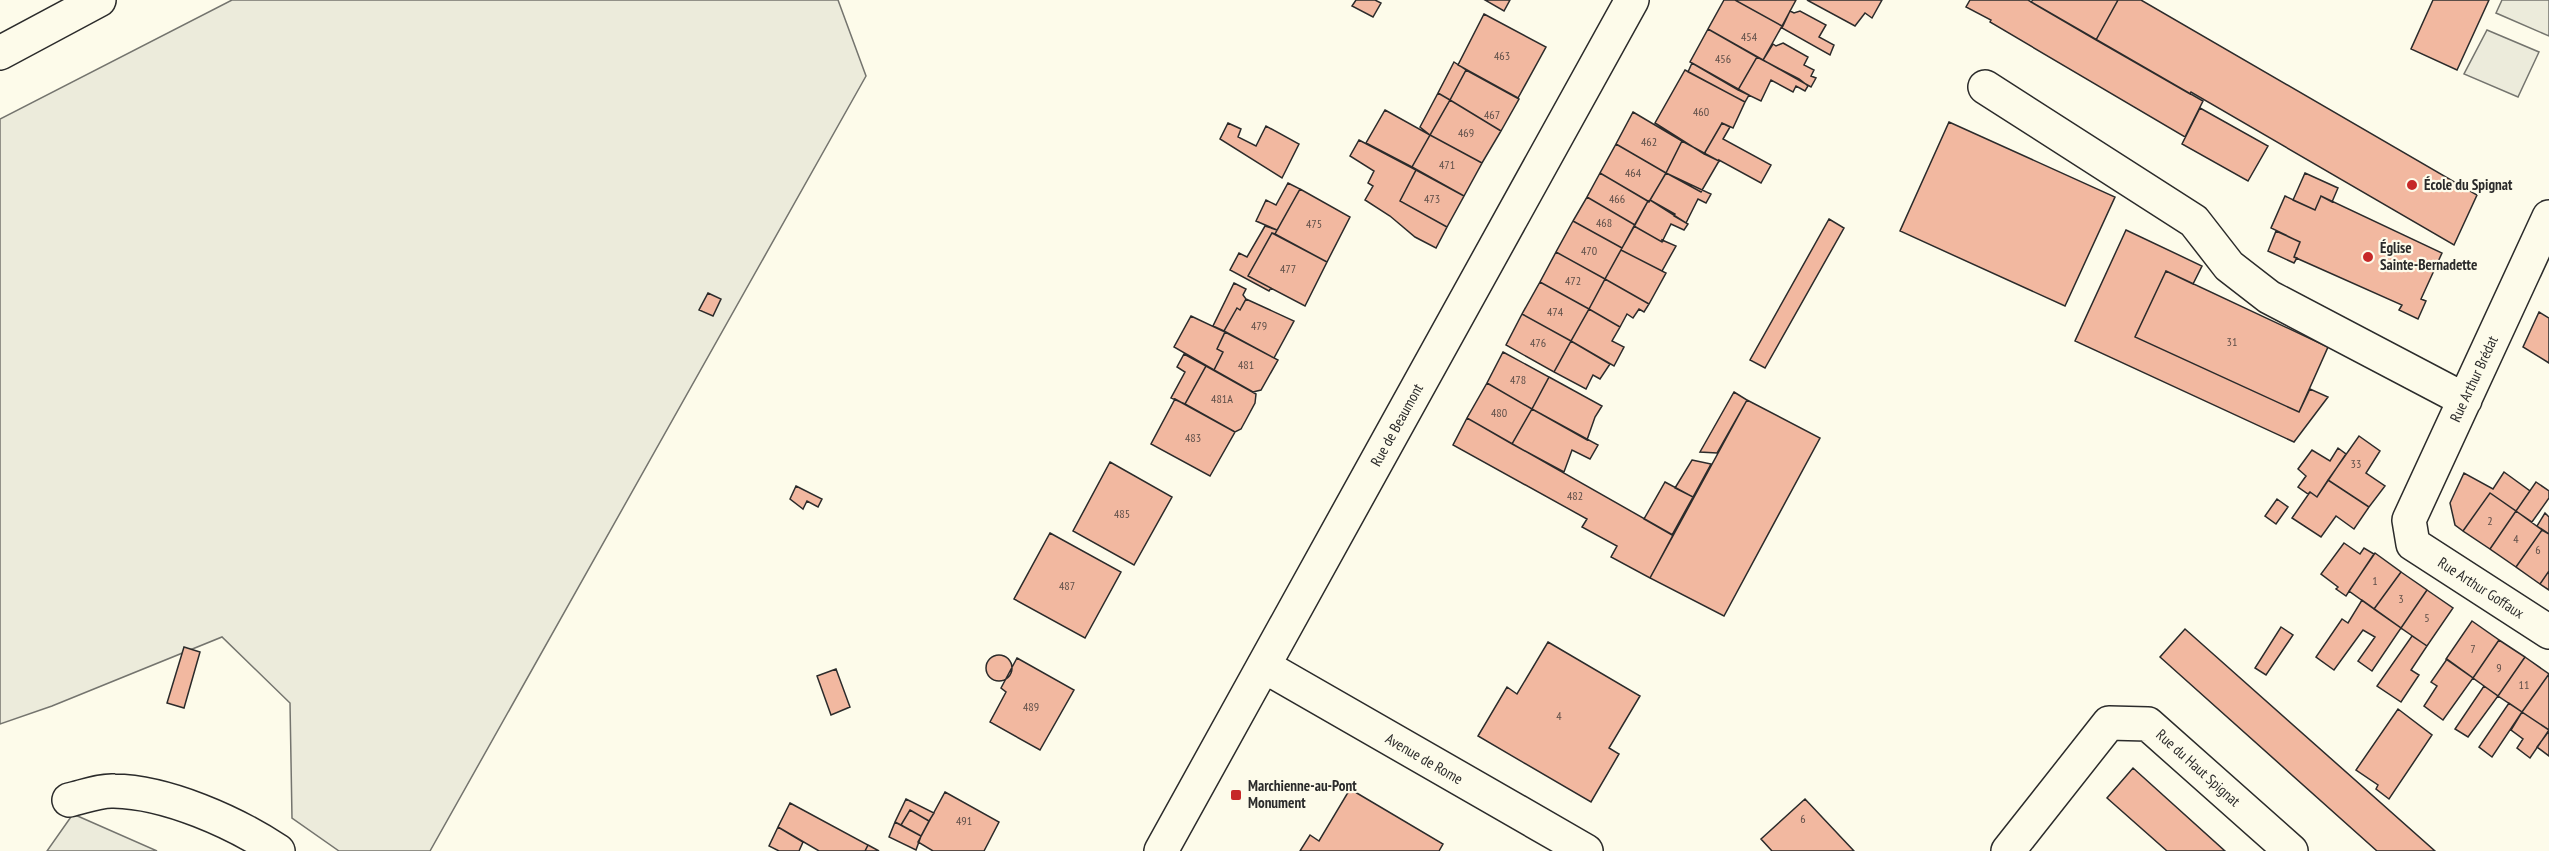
<svg xmlns="http://www.w3.org/2000/svg" width="2549" height="851" font-family="'PT Sans Narrow',sans-serif">
  <style>
    .green { fill: #ecebdb; stroke: #74746e; stroke-width: 1.5 }
    .building { fill: #f2b8a0; stroke: #2b2b2b; stroke-width: 1.5 }
    .lines { fill: none; stroke-linecap: round; stroke-linejoin: round }
    .minor-casing { stroke: #2b2b2b; stroke-width: 36 }
    .major-casing { stroke: #2b2b2b; stroke-width: 36 }
    .minor { stroke: #fdfbea; stroke-width: 33 }
    .major { stroke: #fdfbea; stroke-width: 33 }
    .poi-dot { fill: #c62828; stroke: #fdfbea; stroke-width: 2 }
    .labels { text-anchor: middle; stroke-width: 4.5; stroke-linejoin: round; paint-order: stroke }
    .number-label { font-size: 12px; fill: #5d4e48 }
    .poi-label { font-size: 15px; font-weight: bold; fill: #2b2b2b; stroke: #fdfbea; text-anchor: start }
    .street-label { font-size: 15px; fill: #2b2b2b; stroke: #fdfbea }
  </style>
  <rect width="100%" height="100%" fill="#fdfbea"/>
  <path class="green" d="M232,0H838L866,76L430,851H339L292,818L290,703L222,637L52,706L0,724V119Z
    M2502,0H2549V36L2496,13Z
    M2487,30L2539,52L2518,97L2464,74Z
    M73,814L157,851H47Z"/>
  <path class="building" d="M1356,0H1375L1381,3L1373,17L1352,6Z
    M1485,0H1510L1504,11Z
    M1724,0H1735L1782,26L1763,60L1708,29Z
    M1735,0H1796L1782,26Z
    M1807,0H1882L1872,18L1865,13L1855,26Z
    M1970,0H2028L2203,101L2185,137L1990,22L1991,20L1966,7Z
    M2033,0H2118L2096,40L2031,2Z
    M2118,0H2141L2477,195L2454,245L2191,92L2190,94L2096,40Z
    M2433,0H2489L2457,70L2411,49Z
    M1790,11L1794,13L1800,11L1826,25L1819,37L1834,45L1830,55L1782,28Z
    M1484,14L1546,47L1518,98L1458,65Z
    M1708,29L1757,57L1738,90L1690,62Z
    M1783,43L1808,57L1804,65L1814,70L1811,76L1816,78L1811,87L1763,60L1773,44L1776,46Z
    M1757,57L1799,79L1808,86L1805,91L1796,86L1793,92L1771,80L1761,101L1738,90Z
    M1454,62L1466,70L1450,100L1438,93Z
    M1692,63L1749,95L1745,102L1688,72Z
    M1466,70L1519,99L1501,131L1450,100Z
    M1685,70L1745,102L1733,128L1722,123L1704,154L1655,123Z
    M1438,93L1450,100L1430,135L1420,127Z
    M1450,100L1501,131L1482,163L1430,135Z
    M2200,108L2268,146L2248,181L2182,144Z
    M1385,110L1430,135L1412,167L1366,143Z
    M1633,112L1682,141L1666,173L1616,144Z
    M1949,122L2115,197L2065,306L1900,231Z
    M1228,123L1241,129L1238,137L1256,146L1266,126L1299,144L1282,178L1220,139Z
    M1722,123L1730,127L1723,139L1771,165L1761,183L1719,160V161L1704,154Z
    M1430,135L1482,163L1464,196L1412,167Z
    M1359,140L1416,170L1400,201L1447,227L1436,248L1415,237L1390,216L1365,200L1373,186L1368,183L1374,171L1350,156Z
    M1682,141L1719,161L1701,192L1666,173Z
    M1616,144L1666,173L1649,202L1600,173Z
    M1416,170L1464,196L1447,227L1400,201Z
    M1600,173L1648,201L1635,225L1587,197Z
    M1666,173L1711,194L1706,203L1698,199L1686,223L1650,200Z
    M2305,173L2338,188L2332,202L2321,196L2315,210L2293,200Z
    M1288,183L1300,189L1277,230L1256,221L1266,200L1276,205Z
    M1300,189L1350,217L1327,262L1275,234Z
    M2285,196L2315,210L2321,196L2442,253L2421,299L2426,301L2418,319L2399,310L2402,305L2294,257L2300,242L2271,228Z
    M1587,197L1635,225L1622,248L1573,221Z
    M1650,200L1675,214L1674,216L1688,224L1684,230L1671,224L1662,242L1634,226L1648,201Z
    M1829,219L1844,228L1765,368L1750,360Z
    M1573,221L1622,248L1605,279L1556,252Z
    M1265,226L1277,230L1275,234L1272,233L1248,276L1271,288L1269,291L1230,270L1239,253L1247,257Z
    M1634,226L1662,242V240L1676,246L1662,271L1621,250Z
    M2126,230L2202,266L2193,284L2166,271L2135,337L2299,412L2310,389L2328,397L2294,442L2075,341Z
    M2276,231L2300,242L2294,257L2297,258L2294,263L2268,251Z
    M1272,233L1327,262L1305,306L1248,276Z
    M1621,250L1666,273L1649,304L1605,279Z
    M1556,252L1605,279L1589,309L1540,282Z
    M2166,271L2328,347L2299,412L2135,337Z
    M1605,279L1649,304L1644,312L1639,309L1633,318L1627,314L1620,327L1589,309Z
    M1540,282L1589,309L1571,341L1522,314Z
    M1234,283L1246,289L1243,295L1246,299L1240,310L1237,308L1224,331L1213,326Z
    M708,293L721,299L713,316L699,310Z
    M1246,299L1294,321L1274,358L1224,331L1237,308L1240,310Z
    M1589,309L1620,327L1612,341L1624,347L1614,366L1571,341Z
    M2539,312L2549,318V363L2523,347Z
    M1522,314L1571,341L1554,372L1506,345Z
    M1191,316L1225,332L1217,349L1223,352L1214,370L1174,347Z
    M1225,332L1278,360L1261,390L1253,392L1214,370L1223,352L1217,349Z
    M1571,341L1610,364L1600,379L1593,375L1586,389L1554,372Z
    M1503,352L1549,377L1532,409L1487,383Z
    M1184,354L1206,366L1185,404L1171,398L1185,372L1177,367Z
    M1206,366L1256,394L1255,403L1241,429L1235,432L1185,404Z
    M1549,377L1602,406L1595,417L1587,440L1532,409Z
    M1487,383L1532,409L1512,444L1467,418Z
    M1734,392L1747,400L1717,453L1700,452Z
    M1175,399L1235,432L1210,476L1151,444Z
    M1747,400L1820,438L1724,616L1650,578Z
    M1532,409L1598,445L1590,459L1572,450L1564,472L1512,444Z
    M1467,418L1673,535L1650,578L1611,557L1617,546L1582,527L1587,519L1453,445Z
    M2359,436L2380,451L2366,473L2385,486L2369,507L2328,480Z
    M2338,448L2346,454L2317,497L2310,492L2308,494L2298,487L2306,476L2298,469L2312,450L2330,461Z
    M1692,460L1711,464L1693,497L1675,488Z
    M1110,462L1172,497L1134,565L1073,531Z
    M2504,472L2530,491L2516,511L2490,493L2463,531L2455,525L2450,503L2464,473L2493,489Z
    M2328,480L2369,507L2354,529L2336,516L2321,537L2292,518L2310,492L2317,497Z
    M1665,482L1693,497L1672,535L1644,519Z
    M2536,482L2549,491V498L2532,522L2516,511Z
    M796,486L822,499L818,507L807,501L803,509L790,499Z
    M2490,493L2516,511L2490,549L2463,531Z
    M2277,499L2288,507L2276,524L2265,516Z
    M2516,511L2542,530L2516,567L2490,549Z
    M2545,513L2549,517V534L2537,526Z
    M2542,530L2549,534V571L2540,584L2516,567Z
    M1050,533L1121,572L1085,638L1014,599Z
    M2344,543L2360,554L2364,548L2374,554L2346,596L2336,589L2338,587L2321,574Z
    M2375,553L2401,572L2374,609L2349,591Z
    M2549,571V590L2540,584Z
    M2401,572L2427,590L2401,628L2374,609Z
    M2427,590L2453,608L2427,646L2401,628Z
    M2362,600L2401,628L2372,671L2358,661L2375,637L2363,630L2334,670L2316,657L2342,619L2348,623Z
    M2472,621L2499,640L2473,678L2446,659Z
    M2281,627L2293,635L2266,675L2255,668Z
    M2185,629L2435,851H2377L2160,657Z
    M2412,636L2427,646L2411,670L2419,675L2401,702L2377,686Z
    M2499,640L2525,657L2498,696L2473,678Z
    M1548,642L1640,696L1609,748L1619,754L1591,802L1478,736L1507,687L1517,694Z
    M184,647L200,652L184,708L167,703Z
    M986 668a13 13 0 1 1 26 0a13 13 0 1 1-26 0Z
    M2525,657L2549,674L2522,712L2498,696Z
    M1017,658L1074,690L1040,750L990,722L1006,692L1001,688Z
    M2447,659L2473,678L2443,720L2424,706L2437,686L2431,682Z
    M836,669L850,707L831,715L817,676Z
    M2549,674V730L2522,712Z
    M2484,686L2498,696L2468,737L2455,729Z
    M2509,703L2522,712L2492,757L2479,747Z
    M2398,709L2432,735L2389,799L2376,789L2378,785L2356,770Z
    M2522,712L2549,730L2530,758L2517,748L2523,739L2511,730Z
    M2549,731V756L2537,747Z
    M2133,768L2225,851H2167L2107,798Z
    M1350,789L1443,844L1439,851H1300L1310,835L1319,841Z
    M945,792L999,822L984,851H933L918,842Z
    M906,799L934,813L929,821L910,810L901,825L895,822Z
    M1805,799L1854,851H1772L1761,839Z
    M790,803L868,845L865,851H819L778,827Z
    M910,810L929,821L921,836L901,825Z
    M895,822L921,836L916,850L889,837Z
    M778,827L803,842L799,851H779L769,846Z
    M868,845L879,851H865Z"/>
  <g class="lines">
    <g class="minor-casing">
      <path id="minor" d="M0,53L99,0
        M1985,87L2194,221L2229,266L2269,297L2465,400
        M2549,217L2409,520L2413,544L2549,632
        M1264,666L1586,851
        M69,800C83,797 100,790 114,791C167,792 234,822 278,851
        M2008,851L2109,723L2148,724L2291,851"/>
    </g>
    <g class="major-casing">
      <path id="major" d="M1161,851L1632,0"/>
    </g>
    <use href="#minor" class="minor"/>
    <use href="#major" class="major"/>
  </g>
  <g class="poi-dot">
    <circle cx="2412" cy="185" r="6"/>
    <circle cx="2368" cy="257" r="6"/>
    <rect x="1230" y="789" width="12" height="12" rx="3"/>
  </g>
  <g class="labels">
    <g class="number-label">
      <text x="1749" y="41">454</text>
      <text x="1502" y="60">463</text>
      <text x="1723" y="63">456</text>
      <text x="1701" y="116">460</text>
      <text x="1492" y="119">467</text>
      <text x="1466" y="137">469</text>
      <text x="1649" y="146">462</text>
      <text x="1447" y="169">471</text>
      <text x="1633" y="177">464</text>
      <text x="1432" y="203">473</text>
      <text x="1617" y="203">466</text>
      <text x="1604" y="227">468</text>
      <text x="1314" y="228">475</text>
      <text x="1589" y="255">470</text>
      <text x="1288" y="273">477</text>
      <text x="1573" y="285">472</text>
      <text x="1555" y="316">474</text>
      <text x="1259" y="330">479</text>
      <text x="2232" y="346">31</text>
      <text x="1538" y="347">476</text>
      <text x="1246" y="369">481</text>
      <text x="1518" y="384">478</text>
      <text x="1222" y="403">481A</text>
      <text x="1499" y="417">480</text>
      <text x="1193" y="442">483</text>
      <text x="2356" y="468">33</text>
      <text x="1575" y="500">482</text>
      <text x="1122" y="518">485</text>
      <text x="2490" y="525">2</text>
      <text x="2516" y="543">4</text>
      <text x="2538" y="554">6</text>
      <text x="2375" y="585">1</text>
      <text x="1067" y="590">487</text>
      <text x="2401" y="603">3</text>
      <text x="2427" y="622">5</text>
      <text x="2473" y="653">7</text>
      <text x="2499" y="672">9</text>
      <text x="2524" y="689">11</text>
      <text x="1031" y="711">489</text>
      <text x="1559" y="720">4</text>
      <text x="1803" y="823">6</text>
      <text x="964" y="825">491</text>
    </g>
    <g class="poi-label">
      <text x="2424" y="190">École du Spignat</text>
      <text x="2380" y="253">Église<tspan x="2380" dy="17">Sainte-Bernadette</tspan></text>
      <text x="1248" y="791">Marchienne-au-Pont<tspan x="1248" dy="17">Monument</tspan></text>
    </g>
    <g class="street-label">
      <text transform="translate(2474 379) rotate(-65)" y="5">Rue Arthur Brédat</text>
      <text transform="translate(1397 425) rotate(-61)" y="5">Rue de Beaumont</text>
      <text transform="translate(2481 588) rotate(33)" y="5">Rue Arthur Goffaux</text>
      <text transform="translate(1424 759) rotate(30)" y="5">Avenue de Rome</text>
      <text transform="translate(2198 768) rotate(42)" y="5">Rue du Haut Spignat</text>
    </g>
  </g>
</svg>
